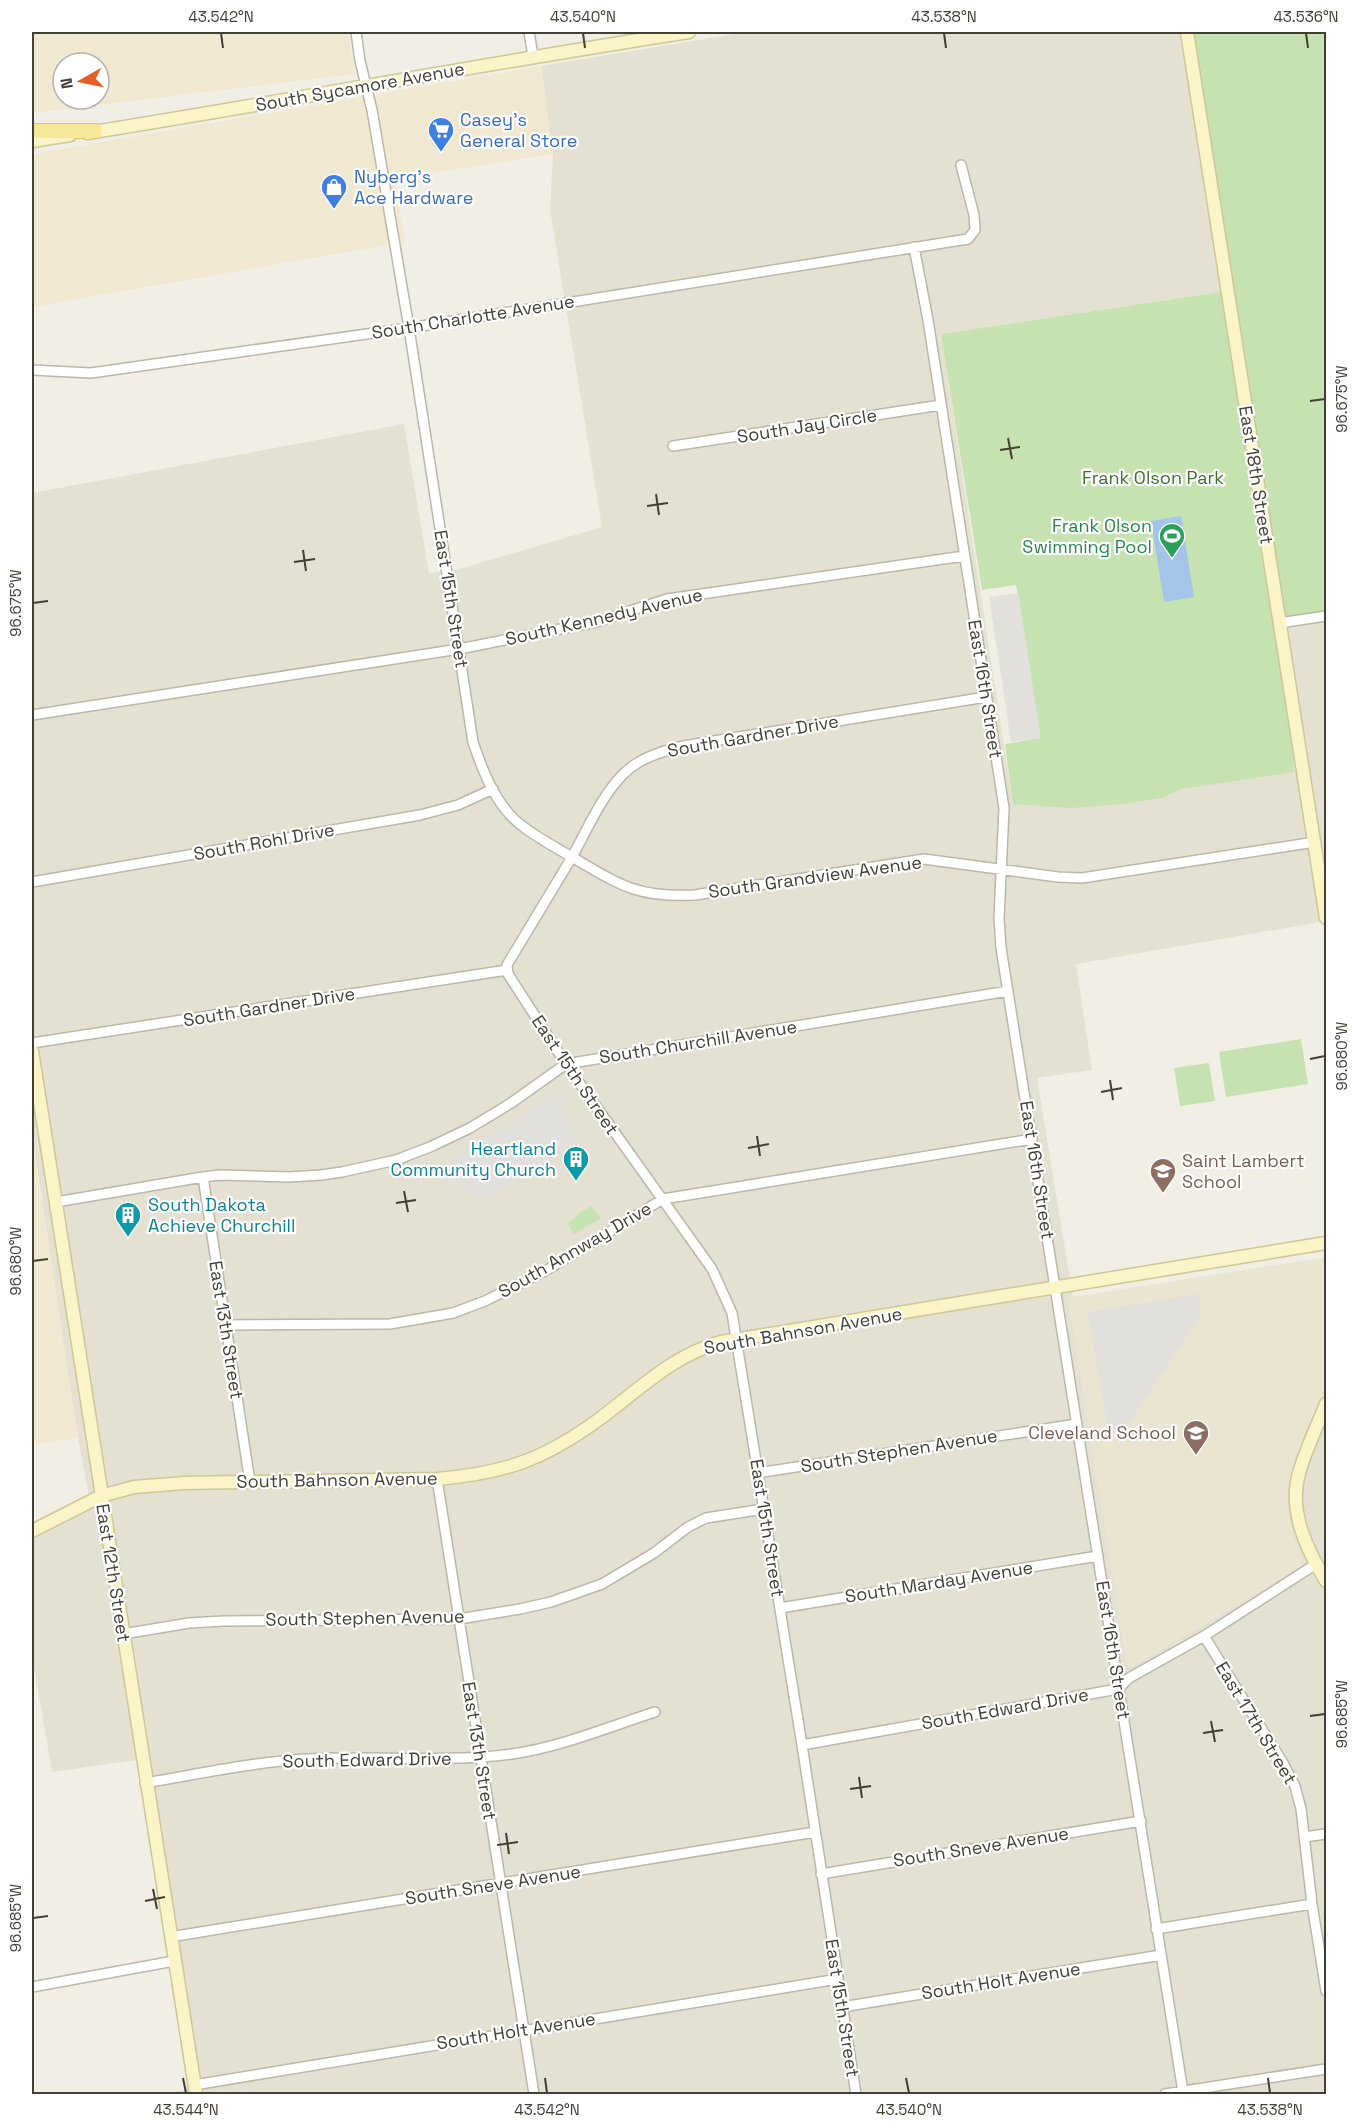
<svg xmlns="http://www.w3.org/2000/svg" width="1358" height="2126" font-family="'Space Grotesk',sans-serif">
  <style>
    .residential { fill: #e4e1d3 }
    .commercial { fill: #f1e8d1; fill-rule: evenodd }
    .education { fill: #e9e5d0 }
    .green { fill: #c5e2b0 }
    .parking { fill: #e2e0dd }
    .water { fill: #a5c4e9 }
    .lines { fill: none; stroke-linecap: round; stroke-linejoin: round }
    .street-casing { stroke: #bbb7a8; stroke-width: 12 }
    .secondary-casing { stroke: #cdc697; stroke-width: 15 }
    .primary-casing { stroke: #d9c76b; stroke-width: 16 }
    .street { stroke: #fff; stroke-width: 9 }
    .secondary { stroke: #faf4c6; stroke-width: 12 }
    .primary { stroke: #f5e899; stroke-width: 14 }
    .ticks { fill: none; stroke: #423f35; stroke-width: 2 }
    .labels { text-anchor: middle; stroke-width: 4.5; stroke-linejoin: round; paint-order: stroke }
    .street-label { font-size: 18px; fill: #423f35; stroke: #fff }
    .shop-label { font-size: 18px; fill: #366cbe; stroke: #fff; text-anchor: start }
    .park-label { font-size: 18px; fill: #3d6f2e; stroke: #fff }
    .leisure-label { font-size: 18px; fill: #27864d; stroke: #fff; text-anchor: end }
    .culture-label { font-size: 18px; fill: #0d838f; stroke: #fff; text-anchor: end }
    .education-label { font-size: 18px; fill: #785e54; stroke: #fff; text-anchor: start }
    .neatline { fill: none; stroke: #423f35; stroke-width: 2 }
    .ticks-label { font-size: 15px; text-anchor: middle; fill: #423f35 }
  </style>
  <rect width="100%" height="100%" fill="#f1efe5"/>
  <path class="residential" d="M747,32H1187L1227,291L941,334L1013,804L1162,798L1182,789L1279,623L1326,616V921L1076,964L1092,1070L1037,1078L1073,1297L1069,1302L1127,1665L1132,1666L1301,1566L1302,1559L1292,1535L1288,1501L1292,1481L1307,1432L1326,1387V2094H163L189,2089L136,1760L52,1772L32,1656V1540L91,1506L78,1438L32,1134V493L404,424L429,573L456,570L602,527L550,210L553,154L541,66Z"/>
  <path class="commercial" d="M32,32H348L355,74L32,113ZM63,63H99V99H63Z
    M541,66L553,154L394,179L405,242L32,307V154Z
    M32,1134L78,1438L32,1445Z"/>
  <path class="education" d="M1326,1257V1387L1307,1432L1292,1481L1288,1501L1292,1535L1302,1559L1301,1566L1131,1666L1127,1665L1069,1302L1073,1297Z"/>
  <path class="green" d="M1187,32H1326V616L1279,624L1294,772L1182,789L1162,798L1122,804L1071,808L1013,804L1005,744L1040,738L1018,593L1016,585L982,590L941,334L1227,291Z
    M1301,1039L1308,1084L1226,1097L1219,1052Z
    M1209,1063L1215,1101L1180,1106L1174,1068Z
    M591,1206L601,1218L574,1234L568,1224L577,1216L576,1215Z"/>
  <path class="parking" d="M1018,593L1041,738L1011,742L989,597Z
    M557,1092L565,1097L561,1114L578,1140L531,1173L480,1201L474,1191L466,1194L448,1161L503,1129Z
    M1199,1294L1200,1316L1195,1324L1125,1429L1118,1434L1109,1436L1088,1312Z"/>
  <path class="water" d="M1181,516L1194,597L1164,602L1151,521Z"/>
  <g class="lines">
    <g class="street-casing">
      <path id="street" d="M356,32L360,61L372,110L409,328L473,742C483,772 497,809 525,828C540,839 556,848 572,857L507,965L508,974L566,1064L712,1269L732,1313L802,1745L856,2094
        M529,32L533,56
        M914,247L928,320L1004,808L999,919L1001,948L1183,2092
        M32,370L91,373L409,328L968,239L975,230L974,215L961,165
        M673,446L941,405
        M1279,623L1326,616
        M986,697L683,746C668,750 652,754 639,762C608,779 589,827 572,857C620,885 637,898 695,895L924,859L1058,877L1082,878L1315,842
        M32,715L459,649L596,622L667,599L964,556
        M32,882L420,815L458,805L493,789
        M32,1043L507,970
        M203,1177L250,1482
        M56,1202L203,1177L220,1175L289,1177L321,1175L342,1172L396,1160L430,1147L470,1128L511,1103L566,1064L1008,991
        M225,1325L390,1324L453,1313L485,1301L545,1271L663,1199L1032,1139
        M757,1473L1077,1424
        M437,1479L534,2094
        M780,1608L1098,1556
        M123,1634L189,1623L223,1621L459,1619L520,1609L551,1602L602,1584L654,1553L688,1527L706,1518L764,1509
        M1204,1636L1283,1763L1295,1786L1301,1809L1312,1904L1326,1991
        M802,1745L1118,1689L1129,1678L1204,1636L1316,1564
        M145,1783C199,1774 253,1762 307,1759C375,1755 444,1763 512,1754C561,1747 608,1727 655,1712
        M1304,1837L1326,1834
        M821,1874L1141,1821
        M1156,1929L1312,1904
        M170,1937L815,1832
        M32,1987L174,1961
        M842,2007L1161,1955
        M194,2085L838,1979
        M1165,2094L1326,2069"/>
    </g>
    <g class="secondary-casing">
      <path id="secondary" d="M1187,32L1326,918
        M87,133C288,101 488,63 689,32
        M32,141L70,135
        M32,1051L196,2094
        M1326,1404C1317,1426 1306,1449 1299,1473C1288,1511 1307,1550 1326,1581
        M32,1531L101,1496L134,1487L184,1483L437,1479C505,1473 543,1460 598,1420C639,1390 671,1356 721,1342L1326,1243"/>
    </g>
    <g class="primary-casing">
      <path id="primary" d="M32,131H95"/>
    </g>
    <use href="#street" class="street"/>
    <use href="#secondary" class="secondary"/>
    <use href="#primary" class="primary"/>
  </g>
  <path class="ticks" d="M221,33L223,48M583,33L585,48M944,33L946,48M1306,33L1308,48M1310,401L1325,399M1008,438L1012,459M1000,450L1020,447M656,494L659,515M647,506L668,503M303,550L306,571M294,562L315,559M33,603L48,601M1310,1059L1325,1056M1110,1080L1113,1100M1101,1092L1122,1088M757,1136L760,1156M748,1148L769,1144M404,1191L408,1212M396,1203L416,1200M33,1261L48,1259M1310,1716L1325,1714M1211,1721L1215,1742M1203,1733L1223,1730M859,1777L862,1798M850,1789L871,1786M506,1833L509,1854M497,1845L518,1842M153,1889L157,1909M145,1901L165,1897M33,1918L48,1916M183,2078L186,2093M545,2078L547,2093M906,2078L909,2093M1268,2078L1270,2093"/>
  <defs>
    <g id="supermarket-pin" transform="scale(1.35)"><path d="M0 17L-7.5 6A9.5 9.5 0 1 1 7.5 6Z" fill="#3f7fe0" stroke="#fff"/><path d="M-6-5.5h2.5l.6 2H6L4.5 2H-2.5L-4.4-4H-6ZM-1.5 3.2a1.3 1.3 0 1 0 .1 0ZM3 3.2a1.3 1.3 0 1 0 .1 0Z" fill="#fff"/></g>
    <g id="shop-pin" transform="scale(1.35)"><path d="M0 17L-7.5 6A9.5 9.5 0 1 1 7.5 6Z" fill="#3f7fe0" stroke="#fff"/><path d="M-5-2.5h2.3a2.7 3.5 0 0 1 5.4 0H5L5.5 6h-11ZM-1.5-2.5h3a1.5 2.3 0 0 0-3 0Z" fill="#fff"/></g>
    <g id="stadium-pin" transform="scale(1.35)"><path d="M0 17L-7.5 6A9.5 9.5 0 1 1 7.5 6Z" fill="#2e9e5b" stroke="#fff"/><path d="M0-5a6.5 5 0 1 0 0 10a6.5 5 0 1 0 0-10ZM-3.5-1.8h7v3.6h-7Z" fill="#fff"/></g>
    <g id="building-pin" transform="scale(1.35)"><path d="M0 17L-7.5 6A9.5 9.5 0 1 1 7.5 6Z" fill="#0f9aa8" stroke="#fff"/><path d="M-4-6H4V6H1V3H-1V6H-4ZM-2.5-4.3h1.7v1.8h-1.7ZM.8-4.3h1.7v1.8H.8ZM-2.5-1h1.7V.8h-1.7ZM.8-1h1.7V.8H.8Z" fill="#fff"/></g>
    <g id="school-pin" transform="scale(1.35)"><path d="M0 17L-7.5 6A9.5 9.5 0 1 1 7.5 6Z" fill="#8d6e63" stroke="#fff"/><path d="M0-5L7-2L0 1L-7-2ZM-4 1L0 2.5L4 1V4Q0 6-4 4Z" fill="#fff"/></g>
  </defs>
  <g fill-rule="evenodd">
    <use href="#supermarket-pin" x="441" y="130"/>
    <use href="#shop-pin" x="334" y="187"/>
    <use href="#stadium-pin" x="1172" y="536"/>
    <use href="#building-pin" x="576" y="1159"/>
    <use href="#school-pin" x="1163" y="1171"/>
    <use href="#building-pin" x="128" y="1215"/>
    <use href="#school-pin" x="1196" y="1433"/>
  </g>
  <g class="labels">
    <g class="street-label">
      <text transform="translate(360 87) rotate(-10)" y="6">South Sycamore Avenue</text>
      <text transform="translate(473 317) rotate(-9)" y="6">South Charlotte Avenue</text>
      <text transform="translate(807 426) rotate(-9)" y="6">South Jay Circle</text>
      <text transform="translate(1256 475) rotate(81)" y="6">East 18th Street</text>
      <text transform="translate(451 599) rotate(81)" y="6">East 15th Street</text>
      <text transform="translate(604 617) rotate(-13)" y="6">South Kennedy Avenue</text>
      <text transform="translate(985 689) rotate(81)" y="6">East 16th Street</text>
      <text transform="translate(753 736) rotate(-10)" y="6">South Gardner Drive</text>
      <text transform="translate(264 842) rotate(-10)" y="6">South Rohl Drive</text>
      <text transform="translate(815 877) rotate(-8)" y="6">South Grandview Avenue</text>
      <text transform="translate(269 1007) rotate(-9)" y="6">South Gardner Drive</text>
      <text transform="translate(698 1042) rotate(-9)" y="6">South Churchill Avenue</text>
      <text transform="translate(575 1075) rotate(56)" y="6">East 15th Street</text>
      <text transform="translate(1037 1170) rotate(81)" y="6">East 16th Street</text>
      <text transform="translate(575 1250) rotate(-30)" y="6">South Annway Drive</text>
      <text transform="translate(226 1330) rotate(81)" y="6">East 13th Street</text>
      <text transform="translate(803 1331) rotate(-10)" y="6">South Bahnson Avenue</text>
      <text transform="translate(899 1451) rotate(-9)" y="6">South Stephen Avenue</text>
      <text transform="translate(337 1480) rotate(-1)" y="6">South Bahnson Avenue</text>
      <text transform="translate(767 1528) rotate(81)" y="6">East 15th Street</text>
      <text transform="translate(113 1573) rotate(81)" y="6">East 12th Street</text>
      <text transform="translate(939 1582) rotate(-9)" y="6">South Marday Avenue</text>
      <text transform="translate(365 1618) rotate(-1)" y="6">South Stephen Avenue</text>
      <text transform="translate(1113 1650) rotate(81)" y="6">East 16th Street</text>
      <text transform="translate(1005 1709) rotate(-10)" y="6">South Edward Drive</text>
      <text transform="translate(1256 1723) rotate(59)" y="6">East 17th Street</text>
      <text transform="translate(479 1751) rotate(81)" y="6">East 13th Street</text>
      <text transform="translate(367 1760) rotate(-1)" y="6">South Edward Drive</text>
      <text transform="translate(981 1847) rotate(-9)" y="6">South Sneve Avenue</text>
      <text transform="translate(493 1885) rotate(-9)" y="6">South Sneve Avenue</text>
      <text transform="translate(1001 1981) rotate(-9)" y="6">South Holt Avenue</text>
      <text transform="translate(842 2008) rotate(81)" y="6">East 15th Street</text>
      <text transform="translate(516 2031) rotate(-9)" y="6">South Holt Avenue</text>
    </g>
    <g class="shop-label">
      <text x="460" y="126">Casey's<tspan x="460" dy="21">General Store</tspan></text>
      <text x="354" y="183">Nyberg's<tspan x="354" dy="21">Ace Hardware</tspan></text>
    </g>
    <g class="park-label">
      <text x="1153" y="484">Frank Olson Park</text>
    </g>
    <g class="leisure-label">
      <text x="1152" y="532">Frank Olson<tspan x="1152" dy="21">Swimming Pool</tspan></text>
    </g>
    <g class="culture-label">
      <text x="556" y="1155">Heartland<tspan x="556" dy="21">Community Church</tspan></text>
      <text x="148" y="1211" text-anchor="start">South Dakota<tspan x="148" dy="21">Achieve Churchill</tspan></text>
    </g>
    <g class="education-label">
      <text x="1182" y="1167">Saint Lambert<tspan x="1182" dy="21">School</tspan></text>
      <text x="1176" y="1439" text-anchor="end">Cleveland School</text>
    </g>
  </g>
  <rect width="1358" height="2126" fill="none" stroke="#ffffff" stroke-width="66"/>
  <g transform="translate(81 81) rotate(261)"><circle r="28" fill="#ffffff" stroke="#b3b2ae" stroke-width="1.5"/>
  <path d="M0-4.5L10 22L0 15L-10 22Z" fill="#e75d25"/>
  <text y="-9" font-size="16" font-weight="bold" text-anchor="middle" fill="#423f35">N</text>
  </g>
  <rect x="33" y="33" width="1292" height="2060" class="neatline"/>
  <g class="ticks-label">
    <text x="221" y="22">43.542°N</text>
    <text x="583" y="22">43.540°N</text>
    <text x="944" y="22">43.538°N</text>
    <text x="1306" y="22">43.536°N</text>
    <text transform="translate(1342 399) rotate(-90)" y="5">96.675°W</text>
    <text transform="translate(16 603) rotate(-90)" y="5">96.675°W</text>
    <text transform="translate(1342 1056) rotate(-90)" y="5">96.680°W</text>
    <text transform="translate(16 1261) rotate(-90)" y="5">96.680°W</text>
    <text transform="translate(1342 1714) rotate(-90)" y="5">96.685°W</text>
    <text transform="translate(16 1918) rotate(-90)" y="5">96.685°W</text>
    <text x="186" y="2115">43.544°N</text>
    <text x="547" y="2115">43.542°N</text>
    <text x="909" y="2115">43.540°N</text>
    <text x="1270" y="2115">43.538°N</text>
  </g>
</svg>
